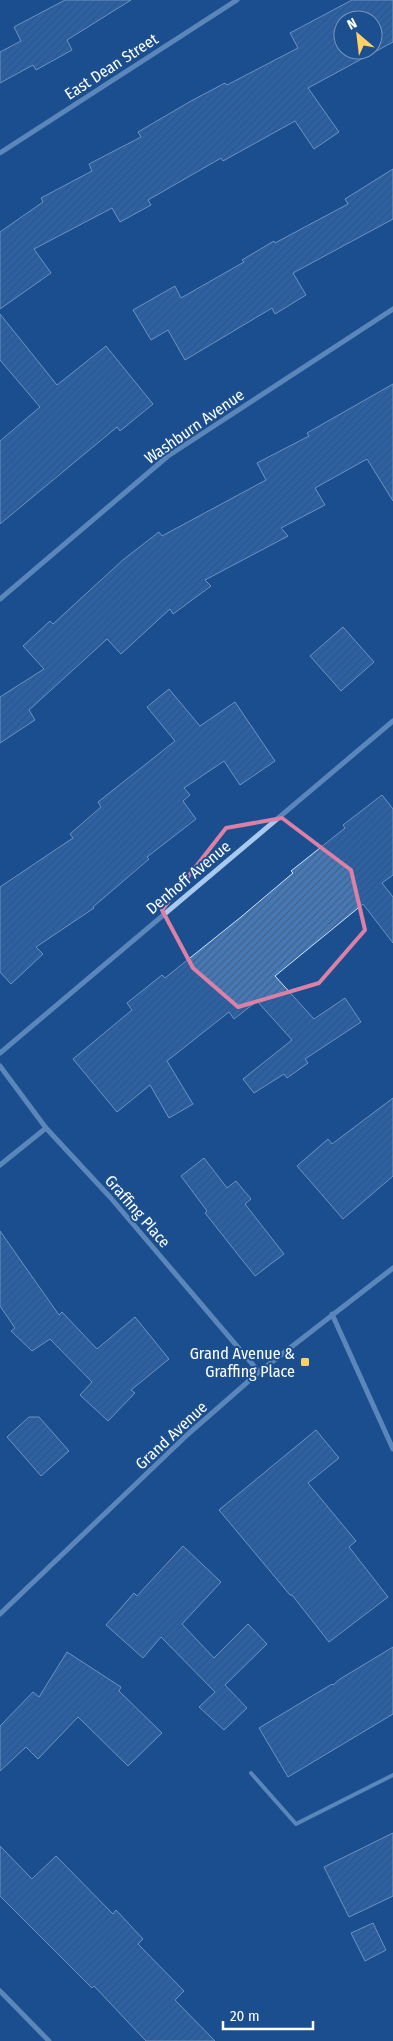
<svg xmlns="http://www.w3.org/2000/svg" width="393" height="2041" font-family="'Fira Sans Condensed',sans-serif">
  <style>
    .building { fill: url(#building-hatch); stroke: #cfe3fa; fill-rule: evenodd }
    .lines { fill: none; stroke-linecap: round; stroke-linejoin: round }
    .service { stroke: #a9c9ee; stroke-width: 4 }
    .minor { stroke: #a9c9ee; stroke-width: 5 }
    .marked { fill: none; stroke: #dd80a5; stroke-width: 4; stroke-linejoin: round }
    .poi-dot { fill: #ffd166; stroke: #1b4f8f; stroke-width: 2 }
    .labels { text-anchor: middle; stroke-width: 4; stroke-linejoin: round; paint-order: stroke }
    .street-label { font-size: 16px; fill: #fff; stroke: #1b4f8f }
    .poi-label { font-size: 16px; fill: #fff; stroke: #1b4f8f; text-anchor: end }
  </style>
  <defs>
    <pattern id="building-hatch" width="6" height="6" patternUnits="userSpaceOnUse" patternTransform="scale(1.25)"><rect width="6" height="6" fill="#4478b7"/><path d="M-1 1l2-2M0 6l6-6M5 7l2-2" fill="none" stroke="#486282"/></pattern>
  </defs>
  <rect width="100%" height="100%" fill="#1b4f8f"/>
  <path class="building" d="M65,0H131L67,40L72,50L36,70L33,65L0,83V52L21,41L14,27Z
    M352,0H393V42L308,88L339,132L314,149L295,121L223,161L221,158L148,200L151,205L120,222L112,208L34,249L51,273L0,309V232L43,202L41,198L92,171L89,164L141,137L138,132L191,101L225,83L227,85L298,48L290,33ZM343,20H373V50H343Z
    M393,169V219L293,273L306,295L275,314L272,308L185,360L168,330L151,340L133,310L175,286L181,298L244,262L242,260L274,241L275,243L348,204L345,199Z
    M0,314L57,385L106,346L153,404L120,431L117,427L0,524V441L40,407L0,360Z
    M393,384V501L367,459L315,488L325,505L281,528L288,536L205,580L211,586L173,614L170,609L121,654L107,639L29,710L35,720L0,743V697L44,669L23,646L50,621L53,624L124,559L159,532L162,536L266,480L257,463L309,436L307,433Z
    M343,627L374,662L341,691L310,656Z
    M169,689L200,726L235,702L275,761L240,785L224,761L184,788L190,795L183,801L196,819L147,857L149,859L93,907L94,908L36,947L43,954L11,984L0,972V887L73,838L70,834L101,807L98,802L175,741L147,707Z
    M382,795L393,809V875L382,883L393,897V943L363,904L275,976L314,1019L345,998L361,1022L305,1059L308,1063L287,1078L284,1074L254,1093L243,1079L292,1040L257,1001L234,1019L229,1012L167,1061L193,1104L169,1118L150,1085L117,1112L73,1059L132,1010L127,1003L162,975L165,978L241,917L293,873L291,871L345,828L343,825Z
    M393,1098V1176L343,1219L297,1166L328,1139L332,1144Z
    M204,1158L227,1188L236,1181L251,1199L245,1204L284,1254L255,1276L205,1213L207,1211L181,1176Z
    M0,1231L59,1315L62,1312L97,1349L135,1317L169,1359L131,1390L135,1393L108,1421L80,1395L92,1382L50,1339L32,1351L11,1331L15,1328L0,1306Z
    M29,1417H39L69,1451L41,1476L7,1437Z
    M316,1430L339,1458L308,1483L356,1541L349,1547L388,1597L329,1642L292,1595H290L219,1510Z
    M183,1546L221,1582L182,1624L214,1658L248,1624L267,1644L225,1685L247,1708L224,1730L199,1707L215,1692L161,1637L143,1658L106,1625L134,1593L137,1596Z
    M393,1647V1714L288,1777L259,1728L332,1684L333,1685L340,1679Z
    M67,1652L121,1687L119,1691L162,1733L128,1766L78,1717L38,1759L26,1747L0,1771V1726L33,1692L39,1697Z
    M393,1833V1896L349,1917L324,1867Z
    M0,1846L32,1879L56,1856L113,1914L116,1910L143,1939L138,1944L184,1991L175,2000L215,2041H146L94,1986L92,1988L0,1896Z
    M373,1923L386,1950L365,1961L351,1933Z"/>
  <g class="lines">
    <path class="service" d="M251,1773L296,1824L393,1775"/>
    <path class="minor" d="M0,153L237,0
      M0,599L168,456L393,309
      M0,1053L393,721
      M0,1066L46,1128L110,1197L259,1372
      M0,1165L46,1128
      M332,1314L393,1449
      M0,1614L187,1435L259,1372L393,1268
      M0,1991L49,2041"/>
  </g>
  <path d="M0 0H393V2041H0ZM282,818L351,870L365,930L319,983L238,1007L193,968L162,910L226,828Z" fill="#1b4f8f" fill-opacity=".55" fill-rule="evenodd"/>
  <path class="marked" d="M282,818L351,870L365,930L319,983L238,1007L193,968L162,910L226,828Z"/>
  <rect class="poi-dot" x="300" y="1357" width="10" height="10" rx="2.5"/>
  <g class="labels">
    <g class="street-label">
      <text transform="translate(111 66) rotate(-33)" y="6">East Dean Street</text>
      <text transform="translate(194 426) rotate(-35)" y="6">Washburn Avenue</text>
      <text transform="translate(188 877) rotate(-40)" y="6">Denhoff Avenue</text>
      <text transform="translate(138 1211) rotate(49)" y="6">Graffing Place</text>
      <text transform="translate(171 1435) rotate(-43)" y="6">Grand Avenue</text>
    </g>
    <g class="poi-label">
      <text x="295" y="1359">Grand Avenue &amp;<tspan x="295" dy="18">Graffing Place</tspan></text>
    </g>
  </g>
  <g transform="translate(358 35) rotate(332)"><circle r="24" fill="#1b4f8f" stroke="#7695bc"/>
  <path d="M0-4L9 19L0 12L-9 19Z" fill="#ffd166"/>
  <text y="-8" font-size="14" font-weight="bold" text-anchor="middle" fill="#ffffff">N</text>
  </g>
  <path d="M223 2021v8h90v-8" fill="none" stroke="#ffffff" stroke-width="2.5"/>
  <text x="230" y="2021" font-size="15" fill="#ffffff" stroke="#1b4f8f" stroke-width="4" paint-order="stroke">20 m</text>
</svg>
